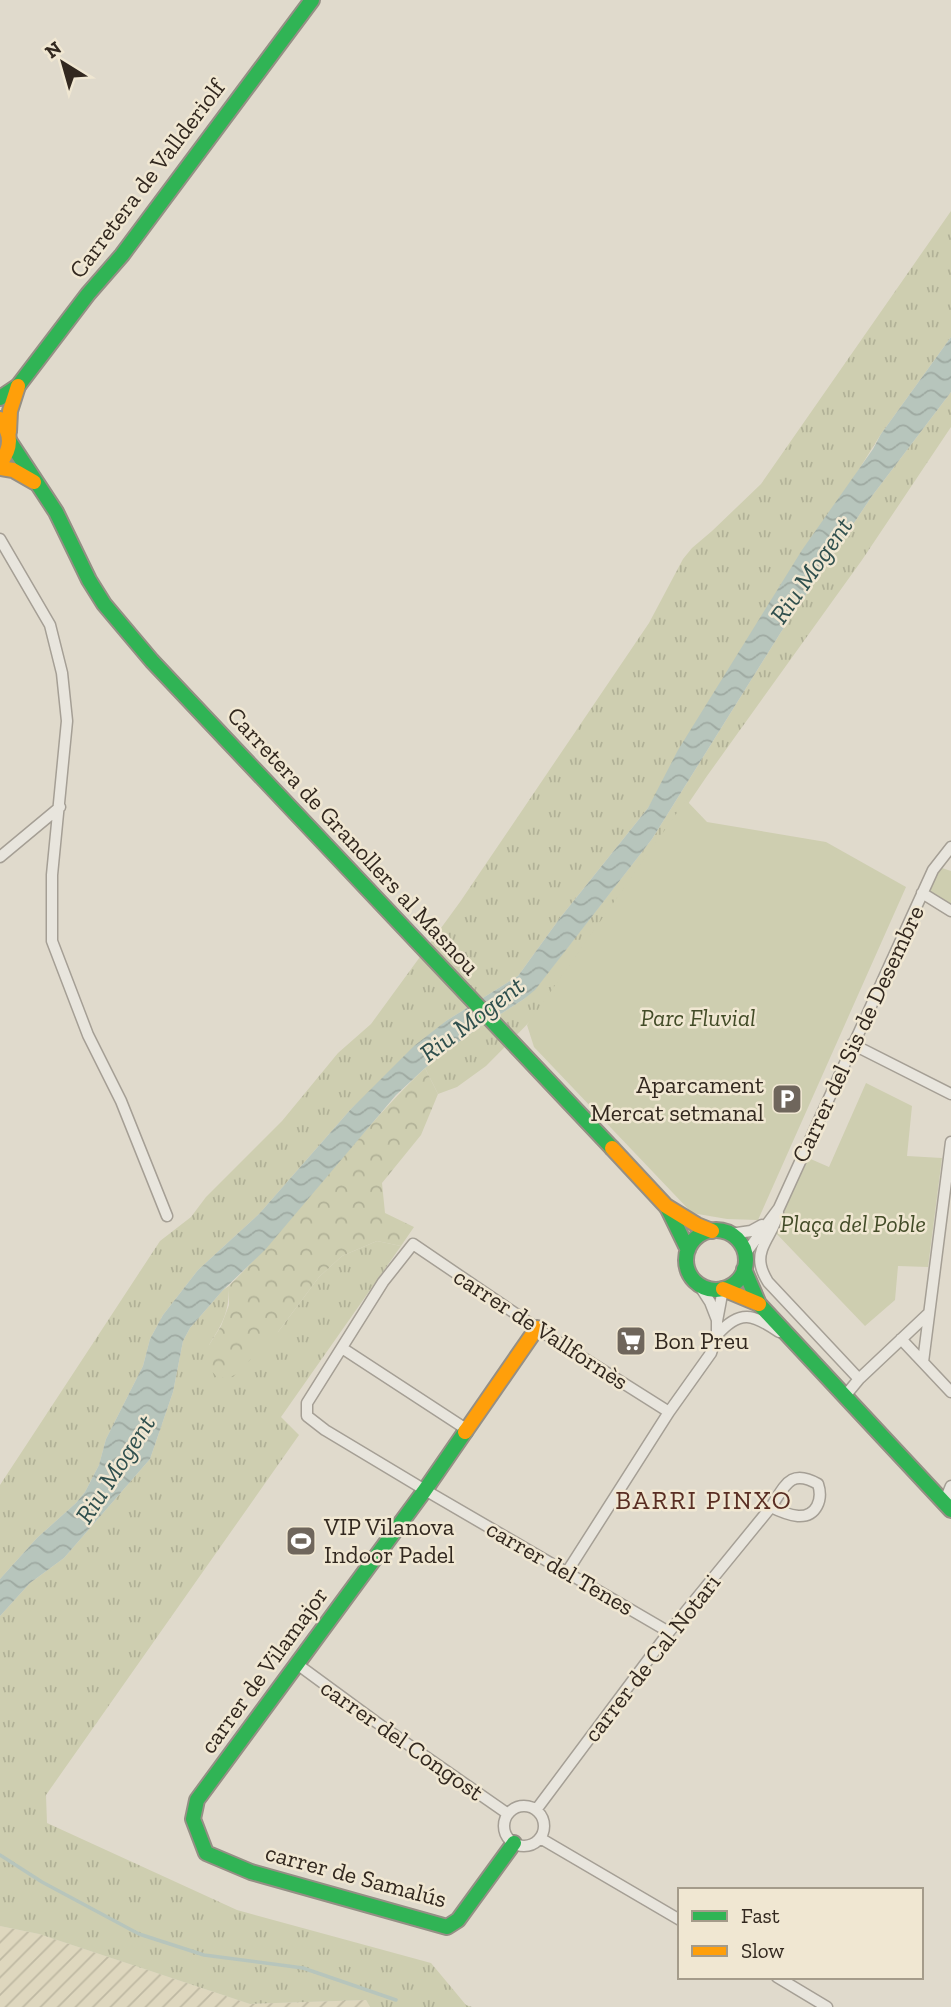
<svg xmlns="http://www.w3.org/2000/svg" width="951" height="2007" font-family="'Zilla Slab',serif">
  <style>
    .farmland { fill: url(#farmland-furrows) }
    .grass { fill: url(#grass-tufts) }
    .forest { fill: url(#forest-crowns) }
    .park { fill: #ceceb0 }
    .water { fill: url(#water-waves) }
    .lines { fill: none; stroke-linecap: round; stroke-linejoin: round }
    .stream { stroke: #b7c5bc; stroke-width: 3.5 }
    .street-casing { stroke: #a59f95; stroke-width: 13 }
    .fast-casing { stroke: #958f85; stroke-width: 18 }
    .slow-casing { stroke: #958f85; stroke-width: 18 }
    .street { stroke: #e8e5dd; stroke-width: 10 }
    .fast { stroke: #30b455; stroke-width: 14 }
    .slow { stroke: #ff9f0a; stroke-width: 14 }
    .labels { text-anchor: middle; stroke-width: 5; stroke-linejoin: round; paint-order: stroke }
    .street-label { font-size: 24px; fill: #32281f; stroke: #f0e7d2 }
    .park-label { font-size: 24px; font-style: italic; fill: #434c28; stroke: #f0e7d2 }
    .poi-label { font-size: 24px; fill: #32281f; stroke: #f0e7d2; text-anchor: start }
    .water-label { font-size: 26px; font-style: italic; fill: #30504e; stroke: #f0e7d2 }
    .neighbourhood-label { font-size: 26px; letter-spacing: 2px; fill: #592e23; stroke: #f0e7d2 }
  </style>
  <defs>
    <pattern id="farmland-furrows" width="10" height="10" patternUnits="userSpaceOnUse" patternTransform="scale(1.75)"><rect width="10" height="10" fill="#ded7be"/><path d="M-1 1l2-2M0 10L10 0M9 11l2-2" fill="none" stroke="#bfb9a3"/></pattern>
    <pattern id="grass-tufts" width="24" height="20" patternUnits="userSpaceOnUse" patternTransform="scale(1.75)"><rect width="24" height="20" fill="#ceceb0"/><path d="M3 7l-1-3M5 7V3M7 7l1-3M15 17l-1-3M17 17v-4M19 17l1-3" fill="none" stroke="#b1b197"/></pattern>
    <pattern id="forest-crowns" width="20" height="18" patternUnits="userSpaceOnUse" patternTransform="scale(1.75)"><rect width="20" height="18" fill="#ceceb0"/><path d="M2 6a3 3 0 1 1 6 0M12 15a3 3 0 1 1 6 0" fill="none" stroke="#b1b197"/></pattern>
    <pattern id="water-waves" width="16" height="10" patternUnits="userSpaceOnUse" patternTransform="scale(1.75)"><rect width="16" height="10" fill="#b7c5bc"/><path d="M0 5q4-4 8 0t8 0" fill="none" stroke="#9ea9a1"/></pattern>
  </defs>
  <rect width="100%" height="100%" fill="#e0dacc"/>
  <path class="farmland" d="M0,1926L39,1934L250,2004L366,2000L370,2007H0Z"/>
  <path class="grass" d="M951,211V337L881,434L648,808L560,918L518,976L446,1021L372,1090L351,1109L259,1214L198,1270L163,1315L150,1339L143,1366L106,1439L99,1465L85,1492L76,1503L37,1538L0,1579V1485L160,1241L191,1217L206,1197L282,1121L338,1053L371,1024L460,902L649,623L683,559L692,548L712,531L761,484Z
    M951,392V427L862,560L707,776L562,989L486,1066L457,1087L438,1094L425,1068L468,1035L524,999L539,984L652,839L781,632L872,496Z
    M377,1241L401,1246L281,1417L299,1435L46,1795L47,1823L237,1910L431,1963L466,2005L472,2007H370L366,2000L250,2004L39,1934L0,1926V1616L30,1583L64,1558L150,1459L173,1392L183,1341L190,1328L223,1290L229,1286C229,1312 223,1323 209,1345L278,1332L319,1277L342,1256Z"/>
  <path class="forest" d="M425,1068L438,1094L421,1135L382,1183L385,1213L414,1227L401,1246L377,1241L342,1256L319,1277L278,1332L233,1377L218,1378L206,1365L209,1345L221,1326L229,1305V1286C298,1217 354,1136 425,1068Z"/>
  <path class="park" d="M686,800L707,822L826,842L906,887L758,1220L727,1219L692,1213L534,1047L527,1025Z
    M942,868L951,871V911L922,893Z
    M866,1083L912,1106L907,1156L942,1158L928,1267L898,1266L895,1300L865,1326L773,1230L806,1157L829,1167Z"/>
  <path class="water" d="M951,337V392L872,496L781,632L652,839L535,990L524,999L468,1035L425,1068L396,1095L265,1250L223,1290L190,1328L183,1341L173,1392L150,1459L64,1558L30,1583L0,1616V1579L37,1538L76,1503L85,1492L99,1465L106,1439L143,1366L150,1339L163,1315L198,1270L259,1214L351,1109L414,1046L446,1021L518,976L560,918L648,808L678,750L802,550L873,449L881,434Z"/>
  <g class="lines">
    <path class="stream" d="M0,1855L42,1882L139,1934L204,1955L303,1968L396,2000"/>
    <g class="street-casing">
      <path id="street" d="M0,539L50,625L62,673L67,721L52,875V941L88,1035L121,1101L167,1216
        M0,857L60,807
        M922,893L951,911
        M852,1044L951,1094
        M778,1212C776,1231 756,1246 761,1266C762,1271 765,1277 768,1282L859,1379
        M730,1234L751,1231L762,1225
        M745,1254L779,1208L933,870L951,847
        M699,1285L710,1302L717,1320
        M717,1335C740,1309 753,1314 779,1332
        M901,1339L951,1392
        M342,1348L466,1429
        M923,1362L951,1142
        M845,1396L859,1379L929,1313
        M669,1412L547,1335L413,1244L383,1282L307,1403V1416L325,1430L425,1490L669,1632
        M944,1503L951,1486
        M567,1572L669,1412L711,1353L717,1335V1321L723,1289
        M297,1664L376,1722L508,1814
        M504 1826a20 20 0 1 1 40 0a20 20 0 1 1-40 0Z
        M536,1810L669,1632L771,1507C779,1511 789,1515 798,1516C817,1517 823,1499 818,1484C790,1468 785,1486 771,1507
        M540,1838L680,1920
        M777,1977L827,2007"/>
    </g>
    <g class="fast-casing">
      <path id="fast" d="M0,398L18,386L88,294L122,255L312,0
        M10,442L56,512L89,580L104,604L152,661L612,1148
        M667,1207L688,1250
        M686 1260a30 30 0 1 1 60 0a30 30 0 1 1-60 0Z
        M744,1269L759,1304L951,1510
        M465,1432L425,1490L197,1800L193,1819L206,1853L251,1872L447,1927L458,1920L514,1843"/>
    </g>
    <g class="slow-casing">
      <path id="slow" d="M0,419C12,434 12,448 0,463
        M9,432L10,411L18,386
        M0,468L13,470L34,482
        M612,1148L666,1206L697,1225L712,1231
        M723,1289L759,1304
        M465,1432L537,1328"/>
    </g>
    <use href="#street" class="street"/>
    <use href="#fast" class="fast"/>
    <use href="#slow" class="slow"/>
  </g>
  <defs>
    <g id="parking-square" transform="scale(1.575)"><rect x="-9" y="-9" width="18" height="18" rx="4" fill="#6f665c" stroke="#f0e7d2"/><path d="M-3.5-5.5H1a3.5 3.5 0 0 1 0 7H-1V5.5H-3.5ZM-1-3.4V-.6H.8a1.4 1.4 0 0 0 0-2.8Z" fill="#fff"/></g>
    <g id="supermarket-square" transform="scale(1.575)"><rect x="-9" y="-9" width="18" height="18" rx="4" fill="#6f665c" stroke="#f0e7d2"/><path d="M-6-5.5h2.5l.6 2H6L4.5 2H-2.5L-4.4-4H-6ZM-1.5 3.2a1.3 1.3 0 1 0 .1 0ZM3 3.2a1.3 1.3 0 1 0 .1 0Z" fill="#fff"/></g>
    <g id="stadium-square" transform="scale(1.575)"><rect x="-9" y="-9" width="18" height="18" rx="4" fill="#6f665c" stroke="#f0e7d2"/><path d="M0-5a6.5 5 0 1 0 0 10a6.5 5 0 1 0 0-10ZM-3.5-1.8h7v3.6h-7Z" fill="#fff"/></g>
  </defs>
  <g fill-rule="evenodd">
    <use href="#parking-square" x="787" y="1099"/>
    <use href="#supermarket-square" x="631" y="1341"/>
    <use href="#stadium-square" x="301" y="1541"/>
  </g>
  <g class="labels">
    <g class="street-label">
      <text transform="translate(147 179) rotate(-53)" y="8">Carretera de Vallderiolf</text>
      <text transform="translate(353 841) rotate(47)" y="8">Carretera de Granollers al Masnou</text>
      <text transform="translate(858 1034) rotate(-65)" y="8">Carrer del Sis de Desembre</text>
      <text transform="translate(541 1329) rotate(33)" y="8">carrer de Vallfornès</text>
      <text transform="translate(560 1568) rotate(30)" y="8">carrer del Tenes</text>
      <text transform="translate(652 1658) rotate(-52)" y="8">carrer de Cal Notari</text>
      <text transform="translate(264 1670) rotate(-54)" y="8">carrer de Vilamajor</text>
      <text transform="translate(402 1740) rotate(35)" y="8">carrer del Congost</text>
      <text transform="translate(356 1876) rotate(15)" y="8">carrer de Samalús</text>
    </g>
    <g class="park-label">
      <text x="698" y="1026">Parc Fluvial</text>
      <text x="853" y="1232">Plaça del Poble</text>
    </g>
    <g class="poi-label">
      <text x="764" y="1093" text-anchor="end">Aparcament<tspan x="764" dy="28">Mercat setmanal</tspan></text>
      <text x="654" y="1349">Bon Preu</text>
      <text x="324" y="1535">VIP Vilanova<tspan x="324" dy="28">Indoor Padel</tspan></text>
    </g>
    <g class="water-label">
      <text transform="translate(811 570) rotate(-55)" y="9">Riu Mogent</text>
      <text transform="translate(472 1019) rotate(-37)" y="9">Riu Mogent</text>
      <text transform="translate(115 1469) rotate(-57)" y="9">Riu Mogent</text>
    </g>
    <g class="neighbourhood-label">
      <text x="704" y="1509">BARRI PINXO</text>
    </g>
  </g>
  <rect x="678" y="1888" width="245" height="91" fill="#f0e7d2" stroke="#a49b8a" stroke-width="2"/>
  <rect x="692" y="1911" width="35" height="10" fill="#30b455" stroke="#a49b8a" stroke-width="2"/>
  <text x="741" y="1923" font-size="21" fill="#32281f">Fast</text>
  <rect x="692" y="1946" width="35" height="10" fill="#ff9f0a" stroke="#a49b8a" stroke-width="2"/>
  <text x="741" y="1958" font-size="21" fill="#32281f">Slow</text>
  <g transform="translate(63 63) rotate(323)" stroke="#f0e7d2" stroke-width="5" paint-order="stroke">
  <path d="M0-5L12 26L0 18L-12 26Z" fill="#32281f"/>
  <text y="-10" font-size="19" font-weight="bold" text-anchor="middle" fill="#32281f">N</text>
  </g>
</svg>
